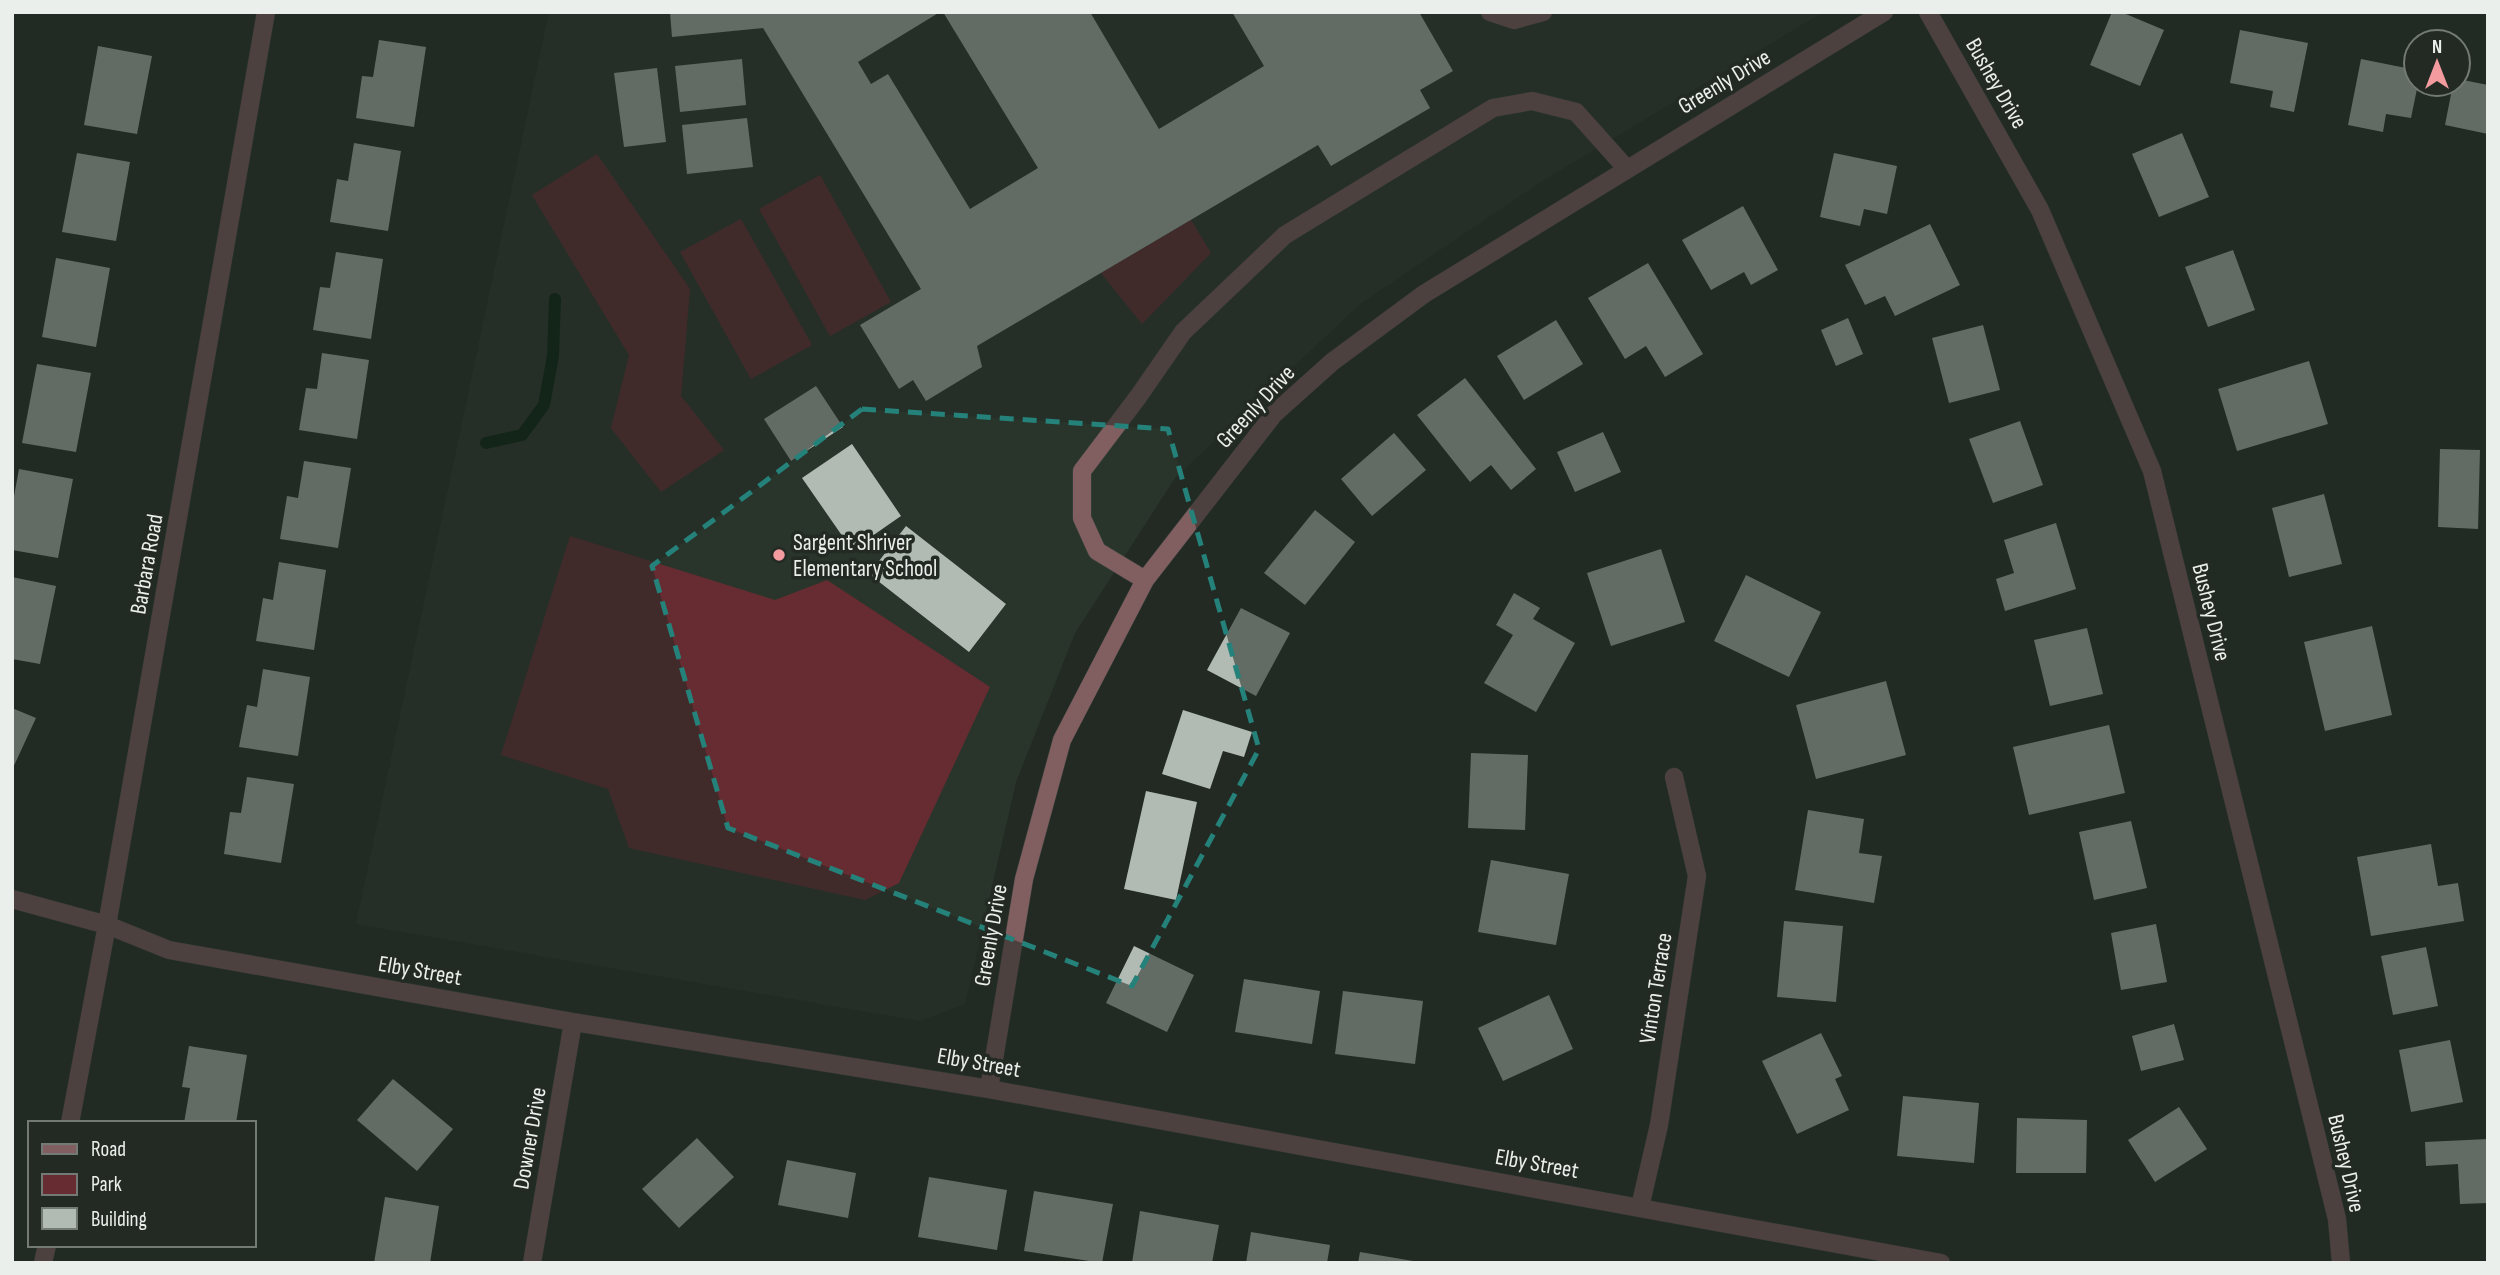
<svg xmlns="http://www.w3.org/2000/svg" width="2500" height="1275" font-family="'Sofia Sans Condensed',sans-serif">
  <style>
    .built { fill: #29352b }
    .green { fill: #672c32 }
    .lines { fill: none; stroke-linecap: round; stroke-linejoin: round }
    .stream { stroke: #002009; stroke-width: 12 }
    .building { fill: #b1bab3 }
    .minor-casing { stroke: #3f4640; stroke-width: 19 }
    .minor { stroke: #815e5f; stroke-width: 18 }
    .marked { fill: none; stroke: #25827a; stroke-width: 5; stroke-dasharray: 14 9; stroke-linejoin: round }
    .poi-dot { fill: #f49b9f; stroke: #232a24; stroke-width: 2.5 }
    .labels { text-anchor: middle; stroke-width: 7; stroke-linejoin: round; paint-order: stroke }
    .street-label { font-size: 23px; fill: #ebefeb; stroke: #232a24 }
    .poi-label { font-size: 23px; fill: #ebefeb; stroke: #232a24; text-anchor: start }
  </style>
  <rect width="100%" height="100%" fill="#232a24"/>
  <path class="built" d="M549,12H1823L1539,183L1360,304L1175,478L1075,633L1016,782L965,1004L920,1021L356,924Z"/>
  <path class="green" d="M597,154L690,289L681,396L724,450L661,492L611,428L629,355L532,195Z
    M820,175L891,302L830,336L759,209Z
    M741,219L812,345L751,379L680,252Z
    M1191,220L1211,253L1142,324L1101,273Z
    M570,536L775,600L827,580L990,687L899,883L865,900L629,848L608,789L501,755Z"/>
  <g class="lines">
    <path class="stream" d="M486,443L522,435L544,405L553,356L555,299"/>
  </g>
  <path class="building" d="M670,12H940L858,62L871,84L888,74L970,209L1038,168L943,12H1090L1159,129L1264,66L1232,12H1419L1453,71L1420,90L1430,108L1331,166L1318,145L977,346L982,367L926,401L913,380L899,389L860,325L921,289L763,28L672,37Z
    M2112,12H2121L2164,30L2140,86L2090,65Z
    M2240,30L2308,43L2294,112L2270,107L2273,91L2230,83Z
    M379,40L426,47L414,127L356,118L362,76L373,77Z
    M98,46L152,56L137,134L84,125Z
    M742,59L746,105L680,112L675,66Z
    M2361,59L2416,70V84H2418L2411,118L2386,114L2383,132L2348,125Z
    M657,68L666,142L624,147L614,73Z
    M2458,79L2488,85V134L2445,125L2453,84H2458Z
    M747,118L753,167L687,174L682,125Z
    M2182,133L2209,197L2159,217L2132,154Z
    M354,143L401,151L388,231L330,222L337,179L348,181Z
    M77,153L130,162L116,241L62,232Z
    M1834,153L1897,166L1887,214L1864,209L1860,226L1820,217Z
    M1743,206L1778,270L1751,285L1744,272L1711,290L1682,240Z
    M1930,224L1960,285L1895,316L1885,296L1865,305L1845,265Z
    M2233,250L2255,310L2208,327L2185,267Z
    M336,252L383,259L371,339L313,330L320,287L330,288Z
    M56,258L110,268L96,347L42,337Z
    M1648,263L1703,354L1665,377L1646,346L1625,359L1588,298Z
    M1848,318L1863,354L1836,366L1821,330Z
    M1556,320L1583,364L1524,400L1497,356Z
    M1983,325L2000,390L1949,403L1932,338Z
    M322,353L369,360L357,439L299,430L306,388L317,389Z
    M2309,361L2328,424L2237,451L2218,389Z
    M37,364L91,373L76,452L22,443Z
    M1465,378L1536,469L1511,490L1491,465L1470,482L1417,415Z
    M816,386L843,427L791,461L764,419Z
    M2020,421L2043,485L1993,503L1969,439Z
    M1603,432L1621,472L1575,492L1557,452Z
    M1394,433L1426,470L1372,516L1341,479Z
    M852,444L901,516L852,550L802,478Z
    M2440,449L2480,450L2478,529L2438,527Z
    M304,461L351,468L338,548L280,539L287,496L298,498Z
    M19,469L73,479L58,558L12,550V507Z
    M2324,494L2342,564L2289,577L2272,508Z
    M1315,510L1355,542L1305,605L1264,573Z
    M2056,523L2076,589L2005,611L1996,579L2014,573L2004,540Z
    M906,526L1006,604L969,652L869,574Z
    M1661,549L1685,622L1611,646L1587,573Z
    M279,562L326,570L314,650L256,641L263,598L273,600Z
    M1746,575L1821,612L1789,677L1714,641Z
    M12,577L56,586L40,664L12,659Z
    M1514,593L1540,608L1533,619L1575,643L1536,712L1484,683L1513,635L1496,625Z
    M1241,608L1290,633L1256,696L1207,670Z
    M2372,626L2392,715L2325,731L2304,642Z
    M2087,628L2103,694L2050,706L2034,640Z
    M263,669L310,677L298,756L239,747L247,705L257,707Z
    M1886,681L1906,755L1816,779L1796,705Z
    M12,708L36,718L12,770Z
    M1183,710L1252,732L1244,757L1223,751L1210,789L1162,774Z
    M2109,725L2125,793L2029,815L2013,747Z
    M1471,753L1528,755L1525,830L1468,828Z
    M247,777L294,784L281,863L224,854L230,812L241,813Z
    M1146,791L1197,802L1176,900L1124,889Z
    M1808,810L1864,819L1859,853L1882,856L1874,903L1795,890Z
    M2131,821L2147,888L2094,900L2079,832Z
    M2431,844L2438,886L2458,883L2464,921L2371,936L2357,857Z
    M1491,860L1569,874L1556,945L1478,932Z
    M1784,921L1843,926L1836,1002L1777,997Z
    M2156,924L2167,982L2121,990L2111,933Z
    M1134,946L1194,975L1167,1032L1106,1003Z
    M2426,947L2438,1006L2393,1015L2381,956Z
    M1244,979L1320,991L1312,1044L1235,1032Z
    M1343,991L1423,1001L1415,1064L1335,1054Z
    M1549,995L1573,1049L1503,1081L1478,1028Z
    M2174,1024L2184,1060L2141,1071L2132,1036Z
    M1821,1033L1842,1076L1835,1079L1849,1110L1797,1134L1762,1061Z
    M2450,1040L2463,1102L2411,1112L2399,1050Z
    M189,1046L247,1055L236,1123H184L190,1088L182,1087Z
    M393,1079L453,1129L417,1171L357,1120Z
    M1903,1096L1979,1103L1974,1163L1897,1156Z
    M2179,1107L2207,1149L2155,1182L2128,1140Z
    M2017,1118L2087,1120L2086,1173H2016Z
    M697,1138L734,1177L679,1228L642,1189Z
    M2488,1139V1203L2460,1204L2458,1164L2426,1166L2425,1142Z
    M787,1160L856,1173L848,1218L778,1205Z
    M929,1177L1007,1190L997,1250L918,1237Z
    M1034,1191L1113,1204L1102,1263L1024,1251Z
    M385,1197L439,1206L430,1263H374Z
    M1140,1211L1219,1225L1212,1263H1132Z
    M1251,1232L1330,1245L1327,1263H1246Z
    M1360,1252L1413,1261V1263H1358Z"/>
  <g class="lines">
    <g class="minor-casing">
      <path id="minor" d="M1490,12L1514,20L1543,12
        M1928,12L2040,210L2152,471L2337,1219L2341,1263
        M1145,580L1097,551L1082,518V471L1138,397L1183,332L1285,235L1493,108L1532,101L1576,112L1627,169
        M12,899L107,925L169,950L573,1022L989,1089L1941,1263
        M989,1089L1024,879L1062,740L1145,580L1274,414L1332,362L1424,294L1884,12
        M70,1123L107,925L266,12
        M1640,1207L1659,1125L1697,876L1674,777
        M43,1263L47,1245
        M532,1263L573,1022"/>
    </g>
    <use href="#minor" class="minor"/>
  </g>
  <path d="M0 0H2500V1275H0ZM862,409L1168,429L1259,749L1132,986L728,828L652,566Z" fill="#232a24" fill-opacity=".55" fill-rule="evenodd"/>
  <path class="marked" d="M862,409L1168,429L1259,749L1132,986L728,828L652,566Z"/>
  <circle class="poi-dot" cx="779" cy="555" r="7"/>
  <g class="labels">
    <g class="street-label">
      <text transform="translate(1724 81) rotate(-31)" y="8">Greenly Drive</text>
      <text transform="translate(1997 83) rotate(60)" y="8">Bushey Drive</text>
      <text transform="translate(1255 406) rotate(-47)" y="8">Greenly Drive</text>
      <text transform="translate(146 564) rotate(-80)" y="8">Barbara Road</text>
      <text transform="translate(2212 612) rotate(76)" y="8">Bushey Drive</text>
      <text transform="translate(990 935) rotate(-80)" y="8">Greenly Drive</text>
      <text transform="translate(420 970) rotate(10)" y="8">Elby Street</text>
      <text transform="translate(1655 988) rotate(-81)" y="8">Vinton Terrace</text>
      <text transform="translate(979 1062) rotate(10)" y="8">Elby Street</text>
      <text transform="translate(529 1138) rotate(-80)" y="8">Downer Drive</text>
      <text transform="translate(1537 1163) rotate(10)" y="8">Elby Street</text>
      <text transform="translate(2347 1163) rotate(77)" y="8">Bushey Drive</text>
    </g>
    <g class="poi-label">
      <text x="793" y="550">Sargent Shriver<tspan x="793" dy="26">Elementary School</tspan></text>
    </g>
  </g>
  <rect width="2500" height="1275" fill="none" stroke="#ebefeb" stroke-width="28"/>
  <rect x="28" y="1121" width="228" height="126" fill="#232a24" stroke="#737974" stroke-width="2"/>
  <rect x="42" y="1144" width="35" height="10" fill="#815e5f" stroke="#737974" stroke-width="2"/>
  <text x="91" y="1156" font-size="21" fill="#ebefeb">Road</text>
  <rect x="42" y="1174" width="35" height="21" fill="#672c32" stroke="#737974" stroke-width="2"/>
  <text x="91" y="1191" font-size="21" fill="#ebefeb">Park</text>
  <rect x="42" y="1208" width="35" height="21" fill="#b1bab3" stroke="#737974" stroke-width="2"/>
  <text x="91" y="1226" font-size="21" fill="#ebefeb">Building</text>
  <g transform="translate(2437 63)"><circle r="33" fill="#232a24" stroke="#737974" stroke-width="2"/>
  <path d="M0-5L12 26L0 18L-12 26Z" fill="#f49b9f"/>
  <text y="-10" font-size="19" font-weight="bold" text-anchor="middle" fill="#ebefeb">N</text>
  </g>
</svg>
